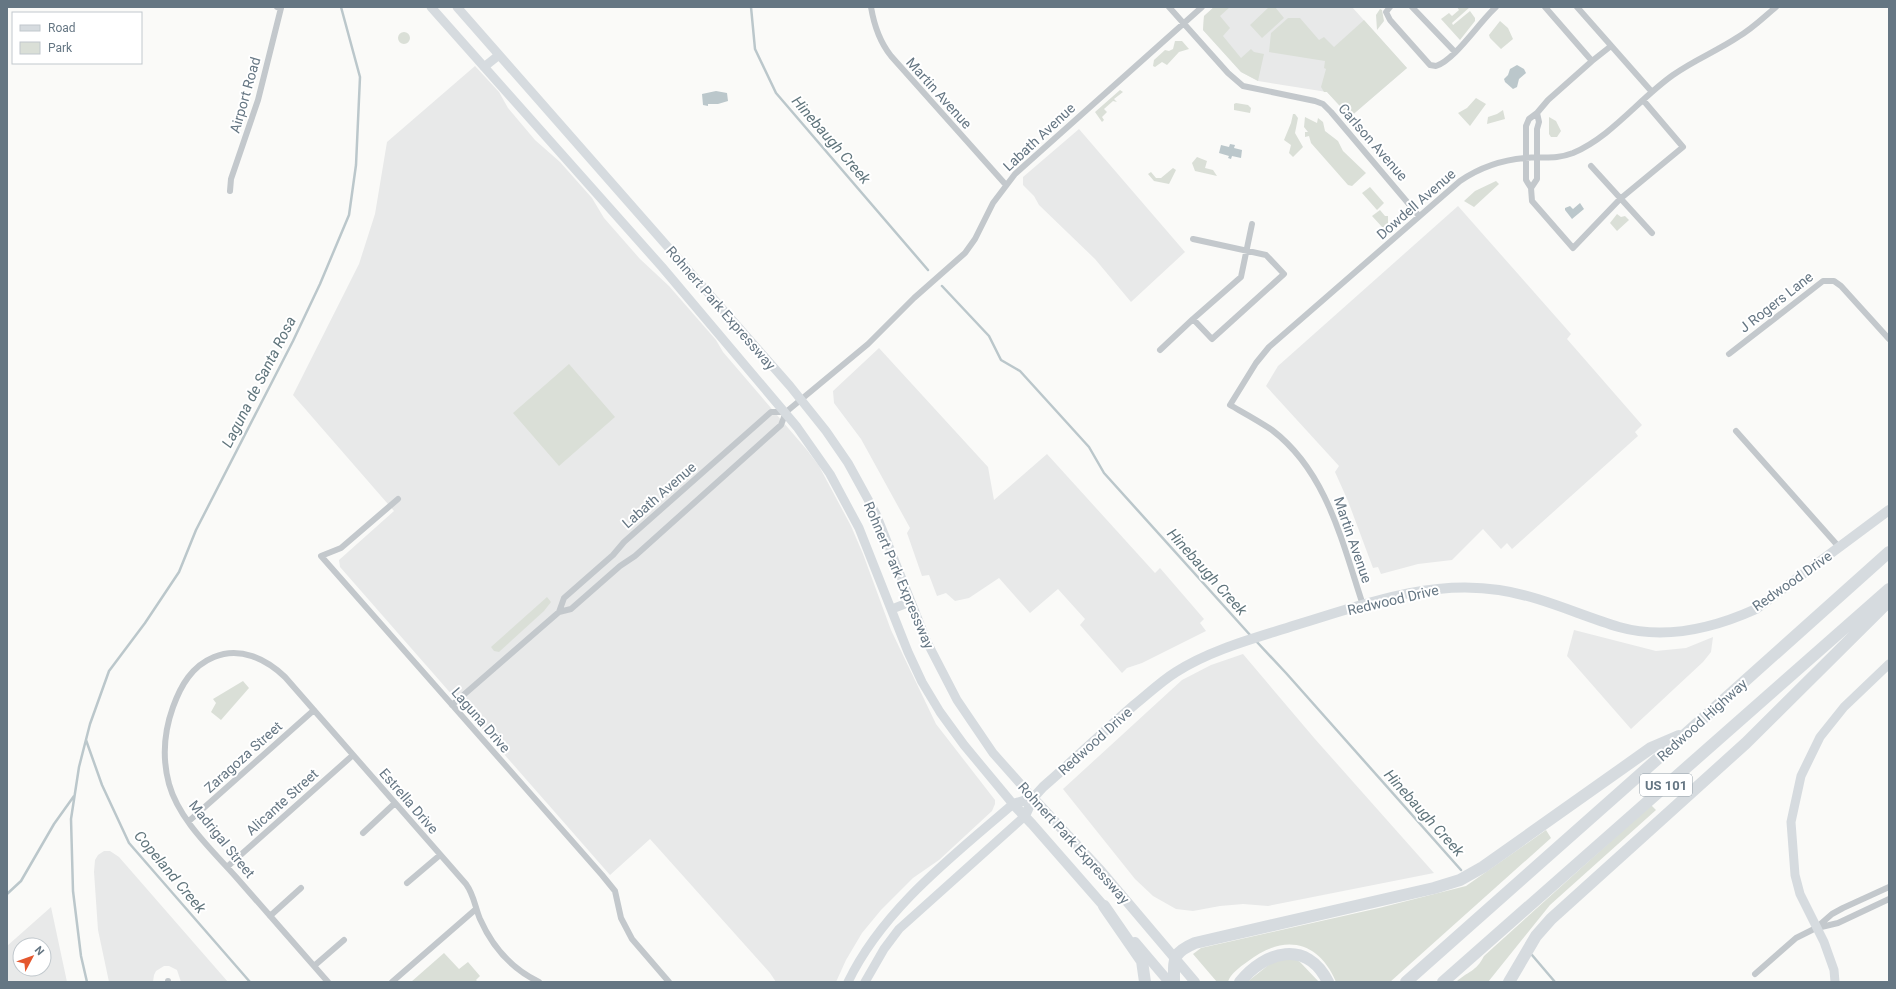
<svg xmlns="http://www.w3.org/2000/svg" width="1896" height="989" font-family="Roboto,sans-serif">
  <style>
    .built { fill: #e8e9e9; fill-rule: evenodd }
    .green { fill: #dadfd7 }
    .water { fill: #bbc7cb }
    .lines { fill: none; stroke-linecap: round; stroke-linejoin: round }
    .stream { stroke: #bbc7cb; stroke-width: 2.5 }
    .street { stroke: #c3c8cc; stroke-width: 6 }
    .secondary { stroke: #d6dbdf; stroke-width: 9 }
    .primary { stroke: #d6dbdf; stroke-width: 10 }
    .highway { stroke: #d6dbdf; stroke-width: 12 }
    .labels { text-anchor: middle; stroke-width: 4; stroke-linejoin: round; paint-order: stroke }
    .shield { fill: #fff; stroke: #939fa8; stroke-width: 1 }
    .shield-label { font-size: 13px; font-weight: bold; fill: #657683 }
    .street-label { font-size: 14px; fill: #657683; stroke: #fff }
    .water-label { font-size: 15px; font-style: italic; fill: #60757c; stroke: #fff }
  </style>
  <rect width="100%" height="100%" fill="#fafaf8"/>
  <path class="built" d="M1214,7H1352L1407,68L1350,117L1327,92L1258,81L1241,72L1203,30L1204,16Z
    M475,66L499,92L508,108L535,140L560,162L592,198L604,218L640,259L669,286L716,340L723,352L807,450L819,466L851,526L863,554L891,630L936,724L995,800V804L992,811L939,860L913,878L881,910L862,933L846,960L836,982H776L770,973L650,839L610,875L340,567L339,560L394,511L293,395L359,264L375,214L387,142Z
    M1079,129L1185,252L1131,302L1095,259L1039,205L1034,196L1023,185V177Z
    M1458,206L1571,334L1567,339L1642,425L1635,432L1638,436L1512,549L1507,543L1501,549L1483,529L1452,560L1418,564L1381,574L1378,567L1373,568L1348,501L1335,472L1339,466L1266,386L1278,366Z
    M879,348L988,467L994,500L1047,454L1155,573L1160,568L1204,619L1200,623L1206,631L1142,663L1127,668L1122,673L1080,625L1085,619L1058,589L1030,613L999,578L969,598L955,601L946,593L937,596L929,575L922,576L907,533L910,528L861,439L834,403L833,391Z
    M1574,630L1656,651L1686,648L1713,637L1711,652L1703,662L1631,729L1567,656Z
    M1243,654L1315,739L1434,873L1268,906L1243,904L1220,906L1193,911L1176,909L1153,896L1135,879L1063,789L1182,680L1211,665Z
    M104,851H110L119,857L228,982H181L177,970L169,966H164L156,971L154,975L153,982H109L98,930L94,872L95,860L98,855Z
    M51,907L67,982H7V946ZM20,945H44V969H20Z"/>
  <path class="green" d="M1214,7H1230L1220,16L1230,28L1223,36L1241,58L1251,49L1254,52L1264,54L1258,81L1241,72L1203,30L1204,16Z
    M1269,7H1275L1284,18L1262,38L1250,25Z
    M1457,7H1470L1452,23L1453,25L1470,11L1475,18V21L1460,40L1441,19L1449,13L1452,16L1459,10Z
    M1380,9L1382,10L1384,21L1377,30L1376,15Z
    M1288,18H1300L1319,40L1324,37L1334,47L1364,20L1407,68L1350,117L1327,92H1324L1321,87L1326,69L1324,68L1325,61L1269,52L1271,33Z
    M1500,21L1508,28L1513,39L1501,49L1490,38L1489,35Z
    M398 38a6 6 0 1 1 12 0a6 6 0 1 1-12 0Z
    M1175,41H1182L1189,49L1179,52L1167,65L1162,62L1155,67L1153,66L1154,60L1165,50L1169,51L1173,49Z
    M1120,90L1123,92L1114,99L1117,102L1113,101L1104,109L1107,112L1102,117L1104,120L1102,122L1095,112Z
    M1476,98L1486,104L1470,126L1458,113L1467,108Z
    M1236,103L1248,105L1251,108L1250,113L1234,110V104Z
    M1503,110L1505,119L1487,124L1488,117L1497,114Z
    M1293,114H1295L1298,118L1295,133L1303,147L1293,157L1289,153L1291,145L1284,140L1291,123Z
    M1305,117L1317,123L1318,118L1323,122L1325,131L1338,141L1343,151L1366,173L1352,186L1348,185L1311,143L1309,136L1305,137V132H1308L1304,127Z
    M1549,117L1556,121L1561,131L1557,137H1551L1549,134Z
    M1197,157L1207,161L1205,168L1213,170L1217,176L1195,171L1192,163Z
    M1173,168L1176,170L1169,184L1154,181L1148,174L1151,172L1156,178H1161Z
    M1496,181L1499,184L1474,207L1464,201L1475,191Z
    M1370,187L1384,203L1377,210L1362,193Z
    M1380,210L1385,216H1388V224L1383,228L1372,216Z
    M1617,214L1621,217L1625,216L1629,220L1617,231L1610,223Z
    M569,364L615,417L559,466L513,413Z
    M547,597L551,602L544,611L499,652L494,651L491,647Z
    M243,681L249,688L221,720L211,712L216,703L213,699Z
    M1651,805L1656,810L1550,905L1488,982H1456C1468,971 1476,972 1484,956Z
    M1546,830L1551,838L1390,982H1336C1318,939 1282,934 1247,962C1240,967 1230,974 1228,982H1217L1193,954L1201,948L1379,908L1466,886Z
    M444,953L459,969L468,962L480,976L476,980L478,982H411Z
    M1295,959L1300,962L1319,982H1247L1275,960Z"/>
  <path class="water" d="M1517,65L1524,69L1526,73L1519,79L1517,87L1513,89L1505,82L1504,79L1508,75L1510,69Z
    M716,91L727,93L728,101L718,104H708V106L703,105L702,94Z
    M1230,144L1235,145L1234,148L1242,150L1241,158L1232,156L1231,159L1228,158L1229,156L1219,153L1221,145L1229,147Z
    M1580,203L1584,209L1572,219L1565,210V208L1570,206L1573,209Z"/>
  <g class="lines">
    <path class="stream" d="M751,7L755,49L776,93L928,270
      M942,286L989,336L1001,360L1020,371L1089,447L1104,473L1251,636
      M1256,641L1286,673L1461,870
      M86,740L102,785L129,843L250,982
      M7,894L21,881L54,824L74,796
      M1532,955L1555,982
      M87,982L81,956L73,891L71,819L79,767L90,724L109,671L145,623L179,572L196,530L293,341L320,284L349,215L356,165L360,77L341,7"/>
    <path class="street" d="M871,7C874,25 879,41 891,56L1006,185
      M1169,7L1228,73L1243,86L1315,101L1323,104L1331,112L1419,216
      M1390,7L1386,12L1390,20L1430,65L1436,66C1455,60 1480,21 1496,7
      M1412,7L1455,52
      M1545,7L1592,61L1548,100L1537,113L1529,119L1526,126V180L1531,188L1532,201L1573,248L1620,199L1683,147L1643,100
      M1577,7L1652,92
      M1592,61L1611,46
      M1591,166L1652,233
      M1531,188L1537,179V129L1539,122L1537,113
      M230,191L231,179L258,100L281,8L277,7
      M1193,319L1241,277L1252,224
      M1160,350L1193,319L1212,339L1284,274L1266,255L1193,239
      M1729,354L1823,281H1834L1841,286L1889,339
      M1736,431L1839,547
      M398,499L341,548L321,556L602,875L615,891L621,918L632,939L669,982
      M1363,605C1342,542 1327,472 1272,430C1259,421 1244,413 1230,405L1256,363L1269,347L1460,181C1479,168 1502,160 1525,158C1542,156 1555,160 1573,153C1611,137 1639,99 1673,75C1694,60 1717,51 1738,37C1752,29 1764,17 1776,7
      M559,612L571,609L620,566L635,556L781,425L786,412L868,344L914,298L965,253L975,239L993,203L1015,174L1202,7
      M452,705L559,612L564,598L613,555L624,542L771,412H786
      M189,821L314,710
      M363,833L395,803
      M227,867L353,755
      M407,883L440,855
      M270,916L301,888
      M1817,928L1838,923L1889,899
      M314,966L344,940
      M1755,974L1796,938L1816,928L1832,914L1843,908L1889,887
      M168,981V982
      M328,982C297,947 267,912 236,877C212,850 179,820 169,784C162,758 164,732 173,707C181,685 192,666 214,657C240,646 266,659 285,677L466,884C474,895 475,907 480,919C492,946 512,969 539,982
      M392,982L476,909"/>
    <path class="secondary" d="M431,7L662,267L797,427L830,474L859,528L908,652L922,682L940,712L964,745L1013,804C953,856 883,909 848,982
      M457,7L790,386L826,431L848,463L876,514L927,642L957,700L993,753L1033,798
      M484,67L499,55
      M892,609L910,602
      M865,982L884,949L899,929L1025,816
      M1835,982L1834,970L1824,942L1800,894L1795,875L1791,822L1801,776L1820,737L1844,707L1889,664"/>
    <path class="primary" d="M1033,798L1013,804L1032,824L1109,912
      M1033,798L1101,871L1195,982
      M1025,816L1033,798L1043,787C1073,761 1102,733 1133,706C1147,695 1160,682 1176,672C1212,649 1256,638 1296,625C1362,605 1429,579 1499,590C1540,596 1579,615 1619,627C1665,640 1714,628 1756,609L1889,510
      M1135,942L1169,982"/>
    <path class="highway" d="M1104,906L1142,961L1145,982
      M1174,982C1174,958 1172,953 1195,943L1434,888L1460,880L1483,867L1651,748L1679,736
      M1240,982C1265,951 1307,939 1328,982
      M1406,982L1689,731L1889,552
      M1443,982L1889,589
      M1509,982L1536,936L1551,919L1746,743L1889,601"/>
  </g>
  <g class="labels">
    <rect class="shield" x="1640" y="774" width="52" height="22" rx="3"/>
    <g class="shield-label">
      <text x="1666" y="790">US 101</text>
    </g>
    <g class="street-label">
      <text transform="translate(939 93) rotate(48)" y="5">Martin Avenue</text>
      <text transform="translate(245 95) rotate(-74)" y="5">Airport Road</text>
      <text transform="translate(1039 137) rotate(-43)" y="5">Labath Avenue</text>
      <text transform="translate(1373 142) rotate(49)" y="5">Carlson Avenue</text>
      <text transform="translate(1416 204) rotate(-41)" y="5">Dowdell Avenue</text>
      <text transform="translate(1776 302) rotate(-38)" y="5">J Rogers Lane</text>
      <text transform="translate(721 308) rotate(49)" y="5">Rohnert Park Expressway</text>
      <text transform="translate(659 495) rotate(-41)" y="5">Labath Avenue</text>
      <text transform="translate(1353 540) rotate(71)" y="5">Martin Avenue</text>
      <text transform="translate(899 575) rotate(67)" y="5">Rohnert Park Expressway</text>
      <text transform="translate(1792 581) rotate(-35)" y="5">Redwood Drive</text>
      <text transform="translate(1393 600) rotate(-13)" y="5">Redwood Drive</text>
      <text transform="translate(481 720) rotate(49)" y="5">Laguna Drive</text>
      <text transform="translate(1702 720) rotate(-42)" y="5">Redwood Highway</text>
      <text transform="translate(1095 741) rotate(-42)" y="5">Redwood Drive</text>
      <text transform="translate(243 757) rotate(-42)" y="5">Zaragoza Street</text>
      <text transform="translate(409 801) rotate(49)" y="5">Estrella Drive</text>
      <text transform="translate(282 802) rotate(-42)" y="5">Alicante Street</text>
      <text transform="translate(222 839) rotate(51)" y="5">Madrigal Street</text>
      <text transform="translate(1074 843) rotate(48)" y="5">Rohnert Park Expressway</text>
    </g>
    <g class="water-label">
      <text transform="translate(831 140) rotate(49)" y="5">Hinebaugh Creek</text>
      <text transform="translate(259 382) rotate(-63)" y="5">Laguna de Santa Rosa</text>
      <text transform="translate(1207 572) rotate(48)" y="5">Hinebaugh Creek</text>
      <text transform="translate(1424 813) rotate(48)" y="5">Hinebaugh Creek</text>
      <text transform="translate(170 872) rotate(50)" y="5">Copeland Creek</text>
    </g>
  </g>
  <rect width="1896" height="989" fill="none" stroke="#657683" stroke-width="16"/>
  <rect x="12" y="12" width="130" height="52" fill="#ffffff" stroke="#c1c8cd"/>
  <rect x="20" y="25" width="20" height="6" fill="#d6dbdf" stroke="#c1c8cd"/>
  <text x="48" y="32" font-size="12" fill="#657683">Road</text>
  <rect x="20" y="42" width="20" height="12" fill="#dadfd7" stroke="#c1c8cd"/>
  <text x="48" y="52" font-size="12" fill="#657683">Park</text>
  <g transform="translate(32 957) rotate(49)"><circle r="19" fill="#ffffff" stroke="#c1c8cd"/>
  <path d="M0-3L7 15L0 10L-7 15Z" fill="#e4572e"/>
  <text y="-6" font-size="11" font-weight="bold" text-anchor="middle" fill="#657683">N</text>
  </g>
</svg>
